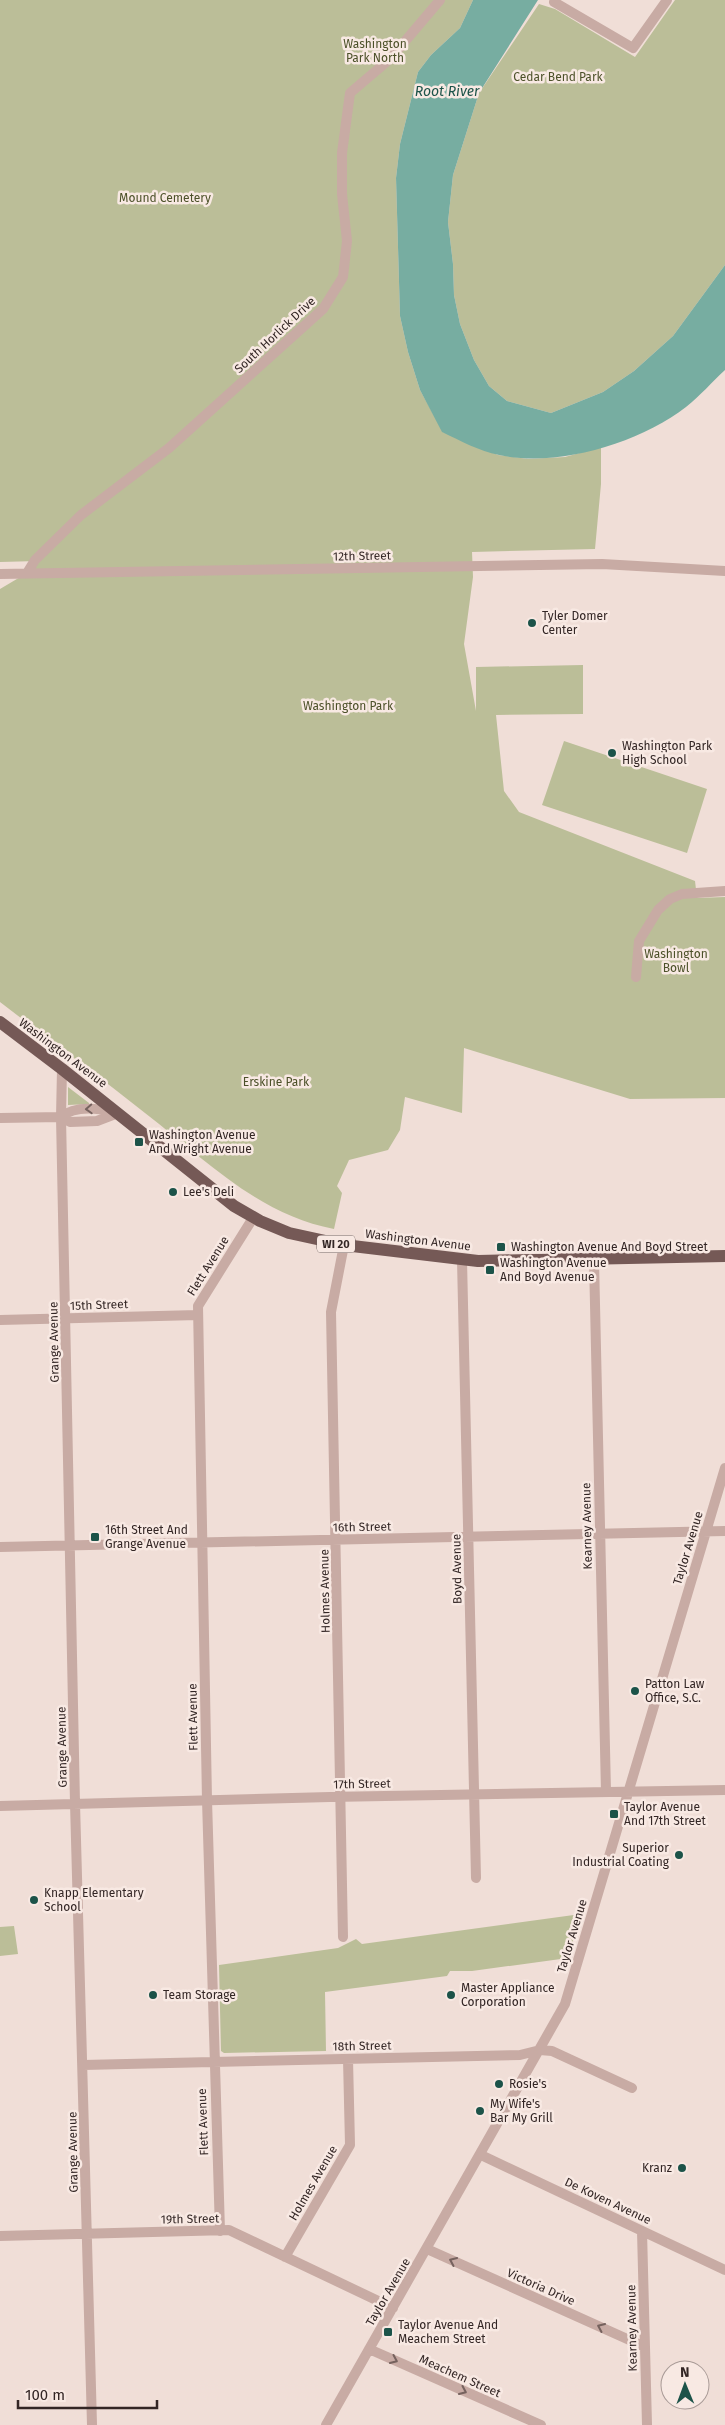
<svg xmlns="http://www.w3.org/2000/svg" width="725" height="2425" font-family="'Fira Sans',sans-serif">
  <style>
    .green { fill: #bbbe98 }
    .water { fill: #77ada1 }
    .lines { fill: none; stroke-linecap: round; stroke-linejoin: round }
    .minor { stroke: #c8aba4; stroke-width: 10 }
    .major { stroke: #755956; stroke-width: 12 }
    .oneway { stroke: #76625e }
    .poi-dot { fill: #1c5349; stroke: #f8e9e3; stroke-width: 2 }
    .labels { text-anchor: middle; stroke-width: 5; stroke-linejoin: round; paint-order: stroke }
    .shield { fill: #f8e9e3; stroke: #6e605e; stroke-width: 1 }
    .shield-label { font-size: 11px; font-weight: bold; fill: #332625 }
    .park-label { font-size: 12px; fill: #4c5129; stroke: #f8e9e3 }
    .street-label { font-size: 12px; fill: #332625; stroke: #f8e9e3 }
    .poi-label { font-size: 12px; fill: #332625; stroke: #f8e9e3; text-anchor: start }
    .water-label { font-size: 14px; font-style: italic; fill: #1c5349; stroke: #f8e9e3 }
  </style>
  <rect width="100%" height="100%" fill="#f0ded7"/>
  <path class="green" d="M0,0H473L460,28L431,55L418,72L400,144L396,178L400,316L408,352L420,390L443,432L498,455L528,459L565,457L601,447V484L595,549L472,552L473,577L464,644L476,711V667L583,665V714L496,715L504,791L519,812L695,881L697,898L725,897V1098L630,1099L464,1048L462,1113L405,1097L400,1130L388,1150L349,1160L337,1186L342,1193L334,1229C258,1215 204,1158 145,1113C97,1075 48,1039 0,1002V589L27,573L38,561L0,562Z
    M675,0H725V265L673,336L634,371L603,392L551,413L507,401L489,386L474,360L460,324L454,295L453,264L448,222L453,175L479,93L539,4L555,9L635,57Z
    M564,741L707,789L687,853L542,805Z
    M68,1087L89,1103V1104L68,1105Z
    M581,1914L568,1958L472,1971H450L447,1976L325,1992L326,2051L224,2053L221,2051L219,1965L338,1948L356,1939L362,1944Z
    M14,1926L18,1954L0,1956V1927Z"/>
  <path class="water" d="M473,0H538L479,93L453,175L448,222L453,264L454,295L460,324L474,360L489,386L507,401L551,413L603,392L634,371L673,336L725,265V370C712,382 700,396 686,407C639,443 558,468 499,455C479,451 461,441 442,432L420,390L408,352L400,316L396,178L400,144L418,72L431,55L460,28Z"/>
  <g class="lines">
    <path class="minor" d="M555,0L554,2L633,48L667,0
      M27,573L35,560L81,515L169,448L323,309L343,277L347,241L342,194V153L350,93L390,59L440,0
      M0,574L602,564L725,571
      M636,977L639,941L658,910L670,899L682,894L725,891
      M62,1069L61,1117L75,1803L92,2425
      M61,1117C75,1105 97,1108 114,1112
      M0,1118L61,1117L70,1122L97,1121L118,1113
      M462,1260L476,1878
      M594,1260L606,1792
      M0,1320L198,1315
      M0,1547L725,1531
      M0,1806L330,1797L725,1790
      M343,1937L331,1312L344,1245
      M83,2065L520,2055L540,2050L552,2051L632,2088
      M481,2155L725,2270
      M220,2231L207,1800L198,1306L253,1218
      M642,2231L647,2425
      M0,2236L229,2230L393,2308
      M427,2249L645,2347
      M285,2257L350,2145L348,2059
      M369,2349L541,2425
      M326,2425L565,2004L725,1468"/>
    <path class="major" d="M0,1022L62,1069L234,1206L260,1221L289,1233L344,1245L478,1261L725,1256"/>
  </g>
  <defs><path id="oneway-chevron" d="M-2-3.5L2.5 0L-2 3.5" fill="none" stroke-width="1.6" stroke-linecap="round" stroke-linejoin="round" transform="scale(1.25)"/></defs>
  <g class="oneway">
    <use href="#oneway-chevron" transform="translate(89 1109) rotate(177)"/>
    <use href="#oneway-chevron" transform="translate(453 2261) rotate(-156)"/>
    <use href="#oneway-chevron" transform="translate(601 2327) rotate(-156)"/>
    <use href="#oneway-chevron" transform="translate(394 2360) rotate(24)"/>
    <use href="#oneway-chevron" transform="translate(463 2391) rotate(24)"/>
  </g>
  <g class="poi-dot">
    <circle cx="532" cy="623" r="5"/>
    <circle cx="612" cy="753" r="5"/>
    <rect x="134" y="1137" width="10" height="10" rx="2.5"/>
    <circle cx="173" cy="1192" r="5"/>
    <rect x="496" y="1242" width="10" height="10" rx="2.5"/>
    <rect x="485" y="1265" width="10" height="10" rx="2.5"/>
    <rect x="90" y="1532" width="10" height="10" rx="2.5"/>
    <circle cx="635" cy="1691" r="5"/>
    <rect x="609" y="1809" width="10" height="10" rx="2.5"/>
    <circle cx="679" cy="1855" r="5"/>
    <circle cx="34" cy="1900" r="5"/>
    <circle cx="153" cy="1995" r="5"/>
    <circle cx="451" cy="1995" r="5"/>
    <circle cx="499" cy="2084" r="5"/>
    <circle cx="480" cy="2111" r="5"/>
    <circle cx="682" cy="2168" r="5"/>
    <rect x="383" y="2327" width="10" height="10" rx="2.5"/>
  </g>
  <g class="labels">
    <rect class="shield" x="317" y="1235.5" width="38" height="17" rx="4"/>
    <g class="shield-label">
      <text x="336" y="1248">WI 20</text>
    </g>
    <g class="park-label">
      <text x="375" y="48">Washington<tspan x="375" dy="14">Park North</tspan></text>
      <text x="558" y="81">Cedar Bend Park</text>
      <text x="165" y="202">Mound Cemetery</text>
      <text x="348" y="710">Washington Park</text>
      <text x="676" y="958">Washington<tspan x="676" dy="14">Bowl</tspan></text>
      <text x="276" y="1086">Erskine Park</text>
    </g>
    <g class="street-label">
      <text transform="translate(275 335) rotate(-43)" y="4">South Horlick Drive</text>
      <text transform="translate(362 556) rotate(-1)" y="4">12th Street</text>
      <text transform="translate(63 1053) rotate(37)" y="4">Washington Avenue</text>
      <text transform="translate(418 1240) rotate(7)" y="4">Washington Avenue</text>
      <text transform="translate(208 1266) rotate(-58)" y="4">Flett Avenue</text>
      <text transform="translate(99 1305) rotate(-2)" y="4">15th Street</text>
      <text transform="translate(54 1342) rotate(-91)" y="4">Grange Avenue</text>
      <text transform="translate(587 1526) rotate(-91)" y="4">Kearney Avenue</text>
      <text transform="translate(362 1527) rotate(-1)" y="4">16th Street</text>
      <text transform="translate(688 1548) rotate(-73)" y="4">Taylor Avenue</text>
      <text transform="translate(457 1569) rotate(-91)" y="4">Boyd Avenue</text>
      <text transform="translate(325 1591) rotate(-91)" y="4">Holmes Avenue</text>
      <text transform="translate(193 1717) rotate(-91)" y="4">Flett Avenue</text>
      <text transform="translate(62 1747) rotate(-91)" y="4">Grange Avenue</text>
      <text transform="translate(362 1784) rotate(-1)" y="4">17th Street</text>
      <text transform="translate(572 1936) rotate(-73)" y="4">Taylor Avenue</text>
      <text transform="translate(362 2046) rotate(-1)" y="4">18th Street</text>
      <text transform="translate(203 2122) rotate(-92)" y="4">Flett Avenue</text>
      <text transform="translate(73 2152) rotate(-91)" y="4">Grange Avenue</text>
      <text transform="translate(313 2183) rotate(-60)" y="4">Holmes Avenue</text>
      <text transform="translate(608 2201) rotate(25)" y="4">De Koven Avenue</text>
      <text transform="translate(190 2219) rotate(-1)" y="4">19th Street</text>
      <text transform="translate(541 2287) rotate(24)" y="4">Victoria Drive</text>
      <text transform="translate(388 2292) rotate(-60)" y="4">Taylor Avenue</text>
      <text transform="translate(632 2328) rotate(-91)" y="4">Kearney Avenue</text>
      <text transform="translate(460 2376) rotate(24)" y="4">Meachem Street</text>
    </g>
    <g class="poi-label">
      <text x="542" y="620">Tyler Domer<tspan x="542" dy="14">Center</tspan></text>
      <text x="622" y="750">Washington Park<tspan x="622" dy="14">High School</tspan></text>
      <text x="149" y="1139">Washington Avenue<tspan x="149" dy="14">And Wright Avenue</tspan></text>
      <text x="183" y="1196">Lee's Deli</text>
      <text x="511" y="1251">Washington Avenue And Boyd Street</text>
      <text x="500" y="1267">Washington Avenue<tspan x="500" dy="14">And Boyd Avenue</tspan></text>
      <text x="105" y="1534">16th Street And<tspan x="105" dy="14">Grange Avenue</tspan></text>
      <text x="645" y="1688">Patton Law<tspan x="645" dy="14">Office, S.C.</tspan></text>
      <text x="624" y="1811">Taylor Avenue<tspan x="624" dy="14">And 17th Street</tspan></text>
      <text x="669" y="1852" text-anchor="end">Superior<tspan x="669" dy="14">Industrial Coating</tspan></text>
      <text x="44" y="1897">Knapp Elementary<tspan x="44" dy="14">School</tspan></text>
      <text x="461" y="1992">Master Appliance<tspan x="461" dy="14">Corporation</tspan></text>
      <text x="163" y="1999">Team Storage</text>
      <text x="509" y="2088">Rosie's</text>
      <text x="490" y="2108">My Wife's<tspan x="490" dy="14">Bar My Grill</tspan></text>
      <text x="672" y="2172" text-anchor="end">Kranz</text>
      <text x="398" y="2329">Taylor Avenue And<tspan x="398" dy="14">Meachem Street</tspan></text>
    </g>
    <g class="water-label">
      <text x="447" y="96">Root River</text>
    </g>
  </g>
  <g transform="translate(685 2385) rotate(359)"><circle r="24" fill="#f8e9e3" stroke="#a99b97"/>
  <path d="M0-4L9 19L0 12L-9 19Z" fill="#1c5349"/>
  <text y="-8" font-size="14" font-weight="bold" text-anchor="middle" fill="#332625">N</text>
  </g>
  <path d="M18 2400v8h139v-8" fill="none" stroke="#332625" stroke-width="2.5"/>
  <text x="25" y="2400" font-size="15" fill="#332625" stroke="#f8e9e3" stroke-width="4" paint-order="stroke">100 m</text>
</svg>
